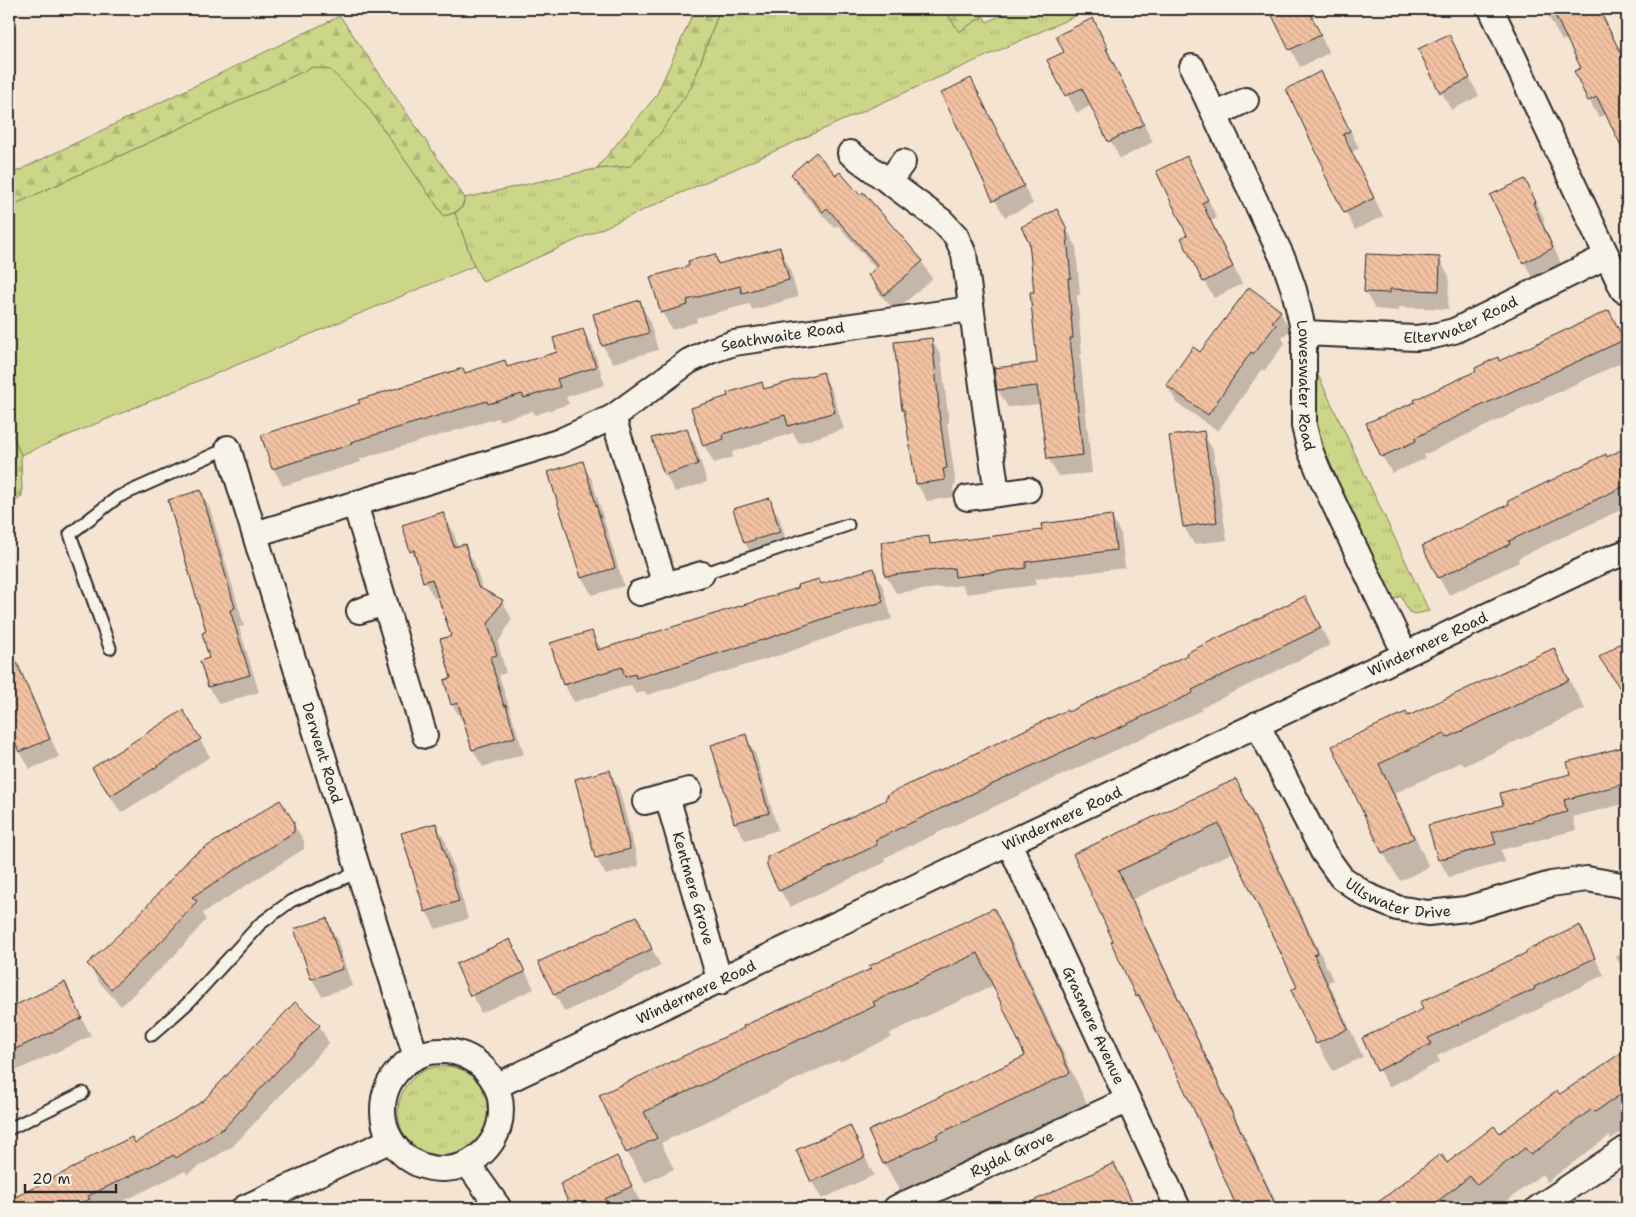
<svg xmlns="http://www.w3.org/2000/svg" width="1636" height="1217" font-family="'Shantell Sans',sans-serif">
  <style>
    .grass { fill: url(#grass-tufts); stroke: #7b805a }
    .forest { fill: url(#forest-firs); stroke: #7b805a }
    .park { fill: #cbd689; stroke: #7b805a }
    .shadow { fill: #0003 }
    .building { fill: url(#building-back-hatch); stroke: #2b2b2b }
    .lines { fill: none; stroke-linecap: round; stroke-linejoin: round }
    .lane-casing { stroke: #2b2b2b; stroke-width: 15 }
    .street-casing { stroke: #2b2b2b; stroke-width: 28 }
    .lane { stroke: #f7f3e8; stroke-width: 11 }
    .street { stroke: #f7f3e8; stroke-width: 24 }
    .labels { text-anchor: middle; stroke-width: 4; stroke-linejoin: round; paint-order: stroke }
    .street-label { font-size: 15px; fill: #2b2b2b; stroke: #f7f3e8 }
  </style>
  <defs>
    <pattern id="grass-tufts" width="24" height="20" patternUnits="userSpaceOnUse" patternTransform="scale(1.25)"><rect width="24" height="20" fill="#cbd689"/><path d="M3 7l-1-3M5 7V3M7 7l1-3M15 17l-1-3M17 17v-4M19 17l1-3" fill="none" stroke="#aeb876"/></pattern>
    <pattern id="forest-firs" width="22" height="20" patternUnits="userSpaceOnUse" patternTransform="scale(1.25)"><rect width="22" height="20" fill="#cbd689"/><path d="M5 1l3.5 6h-7zM16 11l3.5 6h-7z" fill="#aeb876"/></pattern>
    <pattern id="building-back-hatch" width="6" height="6" patternUnits="userSpaceOnUse" patternTransform="scale(1.25)"><rect width="6" height="6" fill="#f3c2a3"/><path d="M-1 5l2 2M0 0l6 6M5-1l2 2" fill="none" stroke="#d0a78c"/></pattern>
  </defs>
  <rect width="100%" height="100%" fill="#f6e4d3"/>
  <filter id="ink" filterUnits="userSpaceOnUse"><feTurbulence type="fractalNoise" baseFrequency=".02" numOctaves="2"/><feDisplacementMap in="SourceGraphic" scale="10" xChannelSelector="R" yChannelSelector="G"/><feConvolveMatrix kernelMatrix="1 2 1 2 8 2 1 2 1" color-interpolation-filters="sRGB"/></filter>
  <g filter="url(#ink)">
    <path class="grass" d="M720,9H945L959,32L983,16L987,22L1014,9H1091L483,282L474,266L455,213L462,208L465,198L595,169L630,166L692,86Z
      M1318,375L1429,611L1415,614L1409,612L1401,596L1394,599L1330,464L1321,444L1317,422Z
      M398 1112a46 46 0 1 1 92 0a46 46 0 1 1-92 0Z"/>
    <path class="forest" d="M695,9H720L692,86L659,135L630,166L596,169L656,96Z
      M945,9H978L983,16L959,32Z
      M340,16L465,198C461,210 456,213 444,216L364,102L313,67L9,207V175Z
      M9,425L21,455L22,496L9,507Z"/>
    <path class="park" d="M313,67L330,70L364,102L444,216L455,213L474,266L21,455L9,425V207Z"/>
    <path class="shadow" d="M1270,9H1308L1329,53L1300,67Z
      M1544,9H1600L1627,65V157L1606,114L1599,118L1589,100L1583,68L1568,38L1562,41Z
      M1448,36L1479,96L1451,110L1420,50Z
      M1102,37L1116,67H1115L1153,142L1120,159L1092,105L1077,113L1049,60Z
      M971,80L1033,204L1005,217L995,200Z
      M1330,90L1359,148L1352,152L1383,216L1355,230L1324,170L1326,169Z
      M792,174L836,177L922,262L932,279L895,311L879,293L869,275L876,269L838,225L834,228L802,192Z
      M1196,175L1217,218L1211,221L1242,284L1214,298L1204,281L1189,236Z
      M1524,180L1545,220L1542,221L1562,266L1534,279L1524,262Z
      M1057,211L1076,246L1080,295H1077L1082,355H1080L1092,473L1058,476L1048,458L1041,404L1008,407L998,390L1038,364L1035,293Z
      M779,249L789,266L798,297L753,310L749,304L696,318L697,322L672,330L662,312L714,255L720,265Z
      M1439,258L1449,276L1448,309L1399,307V311L1375,309L1365,292Z
      M639,301L649,319L658,350L613,363L603,346Z
      M1609,311L1627,347V360L1424,455L1425,459L1392,473L1382,456L1416,402Z
      M1280,312L1290,330L1282,338L1285,343L1264,371L1262,369L1218,431L1177,403L1167,386L1200,353Z
      M583,330L593,348L605,385L566,397L569,404L535,415L533,411L499,421L498,418L360,459L361,462L283,486L273,468L465,374L504,361L508,368L559,353Z
      M931,339L941,356L949,423H947L956,485L953,486L954,497L927,501L917,484L906,415L903,410Z
      M822,373L832,391L844,429L799,443L793,433L732,452L733,457L714,463L704,445L761,384L765,390Z
      M686,429L696,447L707,482L675,492L665,474Z
      M1203,433L1213,450L1227,540L1194,544L1184,527L1171,438Z
      M1627,448V507L1518,558L1519,562L1449,595L1439,578L1606,457Z
      M582,463L592,480L624,586L592,595L582,578Z
      M200,492L210,509L244,626L239,627L259,692L219,704L209,687L211,659Z
      M769,500L779,517L789,550L755,560L745,543L735,510Z
      M443,513L453,531L458,547L464,545L474,562L483,591L502,601L512,619L498,643L506,673L499,675L524,754L483,767L473,750L464,721H462L452,704L453,637L440,597L435,599L425,582L420,567L411,551Z
      M1111,516L1121,534L1125,568L1035,579L1036,585L967,594L962,585L896,593L886,576L882,543L928,538L933,545L1043,531Z
      M873,570L883,587L892,619L841,633L780,655L647,695L645,691L636,694L631,685L574,702L564,684L592,633L602,650L799,589L821,585Z
      M1305,597L1330,645L1201,708L1202,710L884,858L886,862L790,907L780,890L888,801L889,797L1189,656Z
      M1627,640V699L1601,658Z
      M9,642L59,757L30,769L20,752L9,726Z
      M1553,650L1585,709L1464,766L1462,762L1395,793L1429,867L1400,881L1383,853L1334,747L1408,718Z
      M745,736L755,753L778,830L745,840L735,823Z
      M200,740L210,757L121,813L103,785Z
      M1624,748L1627,754V803L1573,817L1576,830L1501,850L1505,862L1449,877L1439,860L1504,806L1571,775Z
      M609,771L619,789L639,866L606,875L596,858Z
      M1235,780L1251,808L1333,980L1328,982L1363,1057L1333,1071L1317,1043L1298,988L1234,852L1133,899L1187,1016L1279,1208H1239L1217,1162L1219,1161L1153,1023L1137,996L1115,942L1074,855Z
      M293,823L304,841V849L203,913L206,920L171,959L121,1006L99,982L89,965Z
      M436,825L446,842L468,919L436,929L426,911Z
      M994,910L1011,940L1087,1104L953,1167L954,1170L902,1194L884,1163L1027,1057L994,985L890,1033L891,1037L840,1062L839,1060L803,1076L661,1143L674,1169L645,1183L627,1152L601,1096L872,969Z
      M636,918L661,966L565,1012L555,995Z
      M326,919L336,937L352,986L322,996L312,979Z
      M1579,927L1604,975L1543,1005V1007L1437,1056L1440,1062L1389,1087L1379,1070L1425,1009Z
      M510,940L534,989L481,1013L457,965Z
      M1627,949V977L1616,957Z
      M64,983L91,1036L9,1074V1010Z
      M319,1025L329,1043L233,1146L187,1174L185,1171L109,1208H9V1201L87,1163L135,1145L203,1102Z
      M1627,1051V1128L1611,1139L1609,1136L1547,1182L1542,1174L1498,1208H1491L1487,1203L1480,1208H1361L1392,1194L1443,1153L1448,1163L1500,1135Z
      M850,1127L874,1175L822,1199L812,1182Z
      M616,1158L644,1208H573L561,1184Z
      M1113,1165L1137,1208H1019Z
      M790,1200L795,1208H770Z"/>
    <path class="building" d="M1269,9H1308L1321,35L1289,50Z
      M1552,9H1599L1627,66V158L1597,97L1588,101L1574,71L1581,68Z
      M1093,18L1108,49H1106L1144,124L1108,142L1082,88L1065,96L1047,60L1064,52L1056,36Z
      M1449,34L1470,78L1440,93L1418,49Z
      M1321,71L1350,131L1343,134L1374,198L1344,213L1322,169L1324,168L1286,89Z
      M971,78L1024,186L993,201L941,93Z
      M816,152L836,175L840,172L860,195L863,192L923,261L884,295L868,275L878,266L827,208L823,212L791,174Z
      M1187,156L1208,200L1202,203L1233,267L1203,282L1181,238L1187,235L1156,171Z
      M1525,179L1536,202L1533,203L1553,248L1523,263L1490,195Z
      M1057,209L1066,227L1071,278H1068L1073,338H1070L1083,455L1047,459L1037,386L997,390L994,368L1037,363L1030,292H1034L1029,242L1021,227Z
      M780,247L789,280L742,293L740,286L687,300L688,305L661,313L650,277L689,266L688,261L715,254L718,264Z
      M1366,254L1440,257L1439,291L1390,289V293L1364,292Z
      M1249,287L1281,311L1272,322L1276,325L1253,354L1251,352L1208,415L1166,385L1193,347L1200,352Z
      M640,300L649,333L602,346L593,314Z
      M1609,310L1624,340L1450,420L1415,438L1416,441L1381,457L1366,423L1415,402L1414,400L1476,371L1475,368L1498,357L1499,361Z
      M583,329L596,367L557,379L560,387L524,398L522,394L488,404L487,401L351,442L352,444L272,469L261,435L360,403L358,400L463,368L465,373L505,360L507,367L557,352L553,338Z
      M932,338L939,406H938L947,468L943,469L945,480L916,484L904,410H902L894,342Z
      M823,372L835,412L788,426L785,415L723,434L724,439L703,446L691,408L728,396L727,393L762,382L764,389Z
      M687,428L698,464L664,475L652,438Z
      M1204,431L1217,522L1183,527L1169,436Z
      M1627,447V485L1509,541L1510,544L1438,578L1422,546L1509,504L1508,501L1606,454L1607,457Z
      M583,461L615,568L581,578L548,472Z
      M201,490L235,608L230,610L250,675L208,687L200,661L209,658L202,633L206,631L168,500Z
      M770,498L780,532L744,543L733,509Z
      M443,512L454,547L465,544L478,587L503,600L488,624L497,655L490,657L504,706L506,705L515,737L472,750L458,703L451,705L444,680L451,678L440,639L451,636L432,579L423,582L414,550L410,552L402,525Z
      M1112,515L1116,550L1026,562V568L955,577L954,568L885,576L881,542L929,536L930,544L1042,530L1041,524Z
      M874,568L883,602L831,616L769,638L636,678L635,674L625,677L622,667L563,685L550,643L592,631L598,650L798,588L797,585L819,579L821,584Z
      M1305,596L1321,628L1192,690L1193,693L1095,739L1094,737L963,798L875,840L877,845L779,891L767,866V857L886,800L885,798L888,797L887,795L938,770V771L1067,710L1068,712L1187,655L1186,653Z
      M1627,639V699L1599,657Z
      M9,645L50,739L19,752L9,729Z
      M1554,648L1569,680L1447,738L1444,733L1379,764L1414,838L1382,853L1332,746L1406,712L1408,716Z
      M183,710L201,739L110,796L92,768Z
      M746,734L769,813L734,823L711,745Z
      M1627,746V783L1564,800L1567,812L1492,832L1496,844L1438,860L1428,825L1503,805L1500,793L1570,774L1567,762Z
      M610,770L630,849L595,858L575,779Z
      M1236,779L1318,953L1314,955L1348,1029L1316,1044L1291,990L1297,987L1219,824L1118,871L1277,1208H1237L1201,1125L1139,995L1136,997L1111,942L1113,941L1073,854Z
      M280,800L294,822V832L192,897L197,901L162,941L111,989L87,964L135,919L192,856Z
      M436,823L459,901L425,912L401,833Z
      M994,908L1070,1073L936,1135L938,1138L883,1164L868,1131L1025,1056L978,953L873,1002L875,1006L821,1031L820,1030L785,1046L644,1112L657,1138L626,1153L599,1095L744,1028L743,1026L871,969L869,966Z
      M637,916L652,949L554,995L538,962Z
      M327,918L343,969L311,979L294,929Z
      M1580,925L1595,958L1534,987L1535,989L1428,1038L1431,1044L1377,1071L1362,1038L1423,1009L1420,1002L1526,953V951Z
      M510,939L525,972L470,996L456,964Z
      M65,982L82,1018L9,1052V1008Z
      M295,1002L320,1025L224,1128L176,1158L174,1155L123,1179L88,1196L90,1199L70,1208H9V1200L85,1162L84,1160L132,1137L135,1143L203,1101Z
      M1627,1049V1090L1595,1112L1592,1109L1531,1155L1525,1148L1477,1185L1470,1176L1429,1208H1371L1440,1154L1447,1163L1494,1126L1500,1133L1557,1091L1560,1094Z
      M850,1125L865,1157L811,1182L796,1150Z
      M617,1156L632,1186L605,1199L609,1208H571L560,1184Z
      M1114,1163L1135,1208H1018Z"/>
    <g class="lines">
      <g class="lane-casing">
        <path id="lane" d="M702,574L848,525
          M110,648L70,534L118,497L228,448
          M152,1035L188,1003L260,924L291,901L358,872
          M9,1129L83,1093"/>
      </g>
      <g class="street-casing">
        <g id="street">
          <path d="M1491,9L1623,290"/>
          <path id="s1" d="M1192,67L1284,261L1294,290L1304,333V426L1310,450L1319,472L1405,654"/>
          <path d="M1215,115L1246,100"/>
          <path d="M850,153L942,221L956,236L964,254L997,494"/>
          <path d="M889,182L903,162"/>
          <path id="s2" d="M1304,333L1416,338L1433,336L1454,331L1607,256"/>
          <path d="M613,417L665,585"/>
          <path id="s3" d="M228,448L416,1057"/>
          <path d="M967,498L1028,490"/>
          <path d="M355,504L425,736"/>
          <path id="s4" d="M255,534L558,442L613,417L689,361L710,351L734,343L970,309"/>
          <path d="M639,593L702,574"/>
          <path d="M359,611L385,603"/>
          <path id="s5" d="M1257,724L1323,852L1341,877L1366,895L1397,908L1428,913L1466,909L1551,884L1587,879L1627,886"/>
          <path id="s6" d="M667,796L720,982"/>
          <path d="M645,802L689,790"/>
          <path id="s7" d="M1009,843L1178,1208"/>
          <circle cx="442" cy="1110" r="59"/>
          <path id="s8" d="M496,1086C865,914 1232,737 1600,562L1627,552"/>
          <path d="M468,1164L499,1208"/>
          <path d="M244,1208L391,1140"/>
          <path id="s9" d="M896,1208L1128,1100"/>
          <path d="M1538,1208L1627,1148"/>
        </g>
      </g>
      <use href="#lane" class="lane"/>
      <use href="#street" class="street"/>
    </g>
  </g>
  <g class="labels">
    <g class="street-label">
      <text dy="5" stroke="none"><textPath href="#s2" startOffset="160">Elterwater Road</textPath></text>
      <text dy="5" stroke="none"><textPath href="#s4" startOffset="569">Seathwaite Road</textPath></text>
      <text dy="5" stroke="none"><textPath href="#s1" startOffset="342">Loweswater Road</textPath></text>
      <text dy="5" stroke="none"><textPath href="#s8" startOffset="1031">Windermere Road</textPath></text>
      <text dy="5" stroke="none"><textPath href="#s3" startOffset="319">Derwent Road</textPath></text>
      <text dy="5" stroke="none"><textPath href="#s8" startOffset="626">Windermere Road</textPath></text>
      <text dy="5" stroke="none"><textPath href="#s6" startOffset="96">Kentmere Grove</textPath></text>
      <text dy="5" stroke="none"><textPath href="#s5" startOffset="238">Ullswater Drive</textPath></text>
      <text dy="5" stroke="none"><textPath href="#s8" startOffset="221">Windermere Road</textPath></text>
      <text dy="5" stroke="none"><textPath href="#s7" startOffset="201">Grasmere Avenue</textPath></text>
      <text dy="5" stroke="none"><textPath href="#s9" startOffset="128">Rydal Grove</textPath></text>
    </g>
  </g>
  <rect width="1636" height="1217" fill="none" stroke="#f7f3e8" stroke-width="30"/>
  <rect x="15" y="15" width="1606" height="1187" fill="none" stroke="#2b2b2b" stroke-width="2" filter="url(#ink)"/>
  <path d="M25 1184v8h91v-8" fill="none" stroke="#2b2b2b" stroke-width="2.5"/>
  <text x="32" y="1184" font-size="15" fill="#2b2b2b" stroke="#f7f3e8" stroke-width="4" paint-order="stroke">20 m</text>
</svg>
